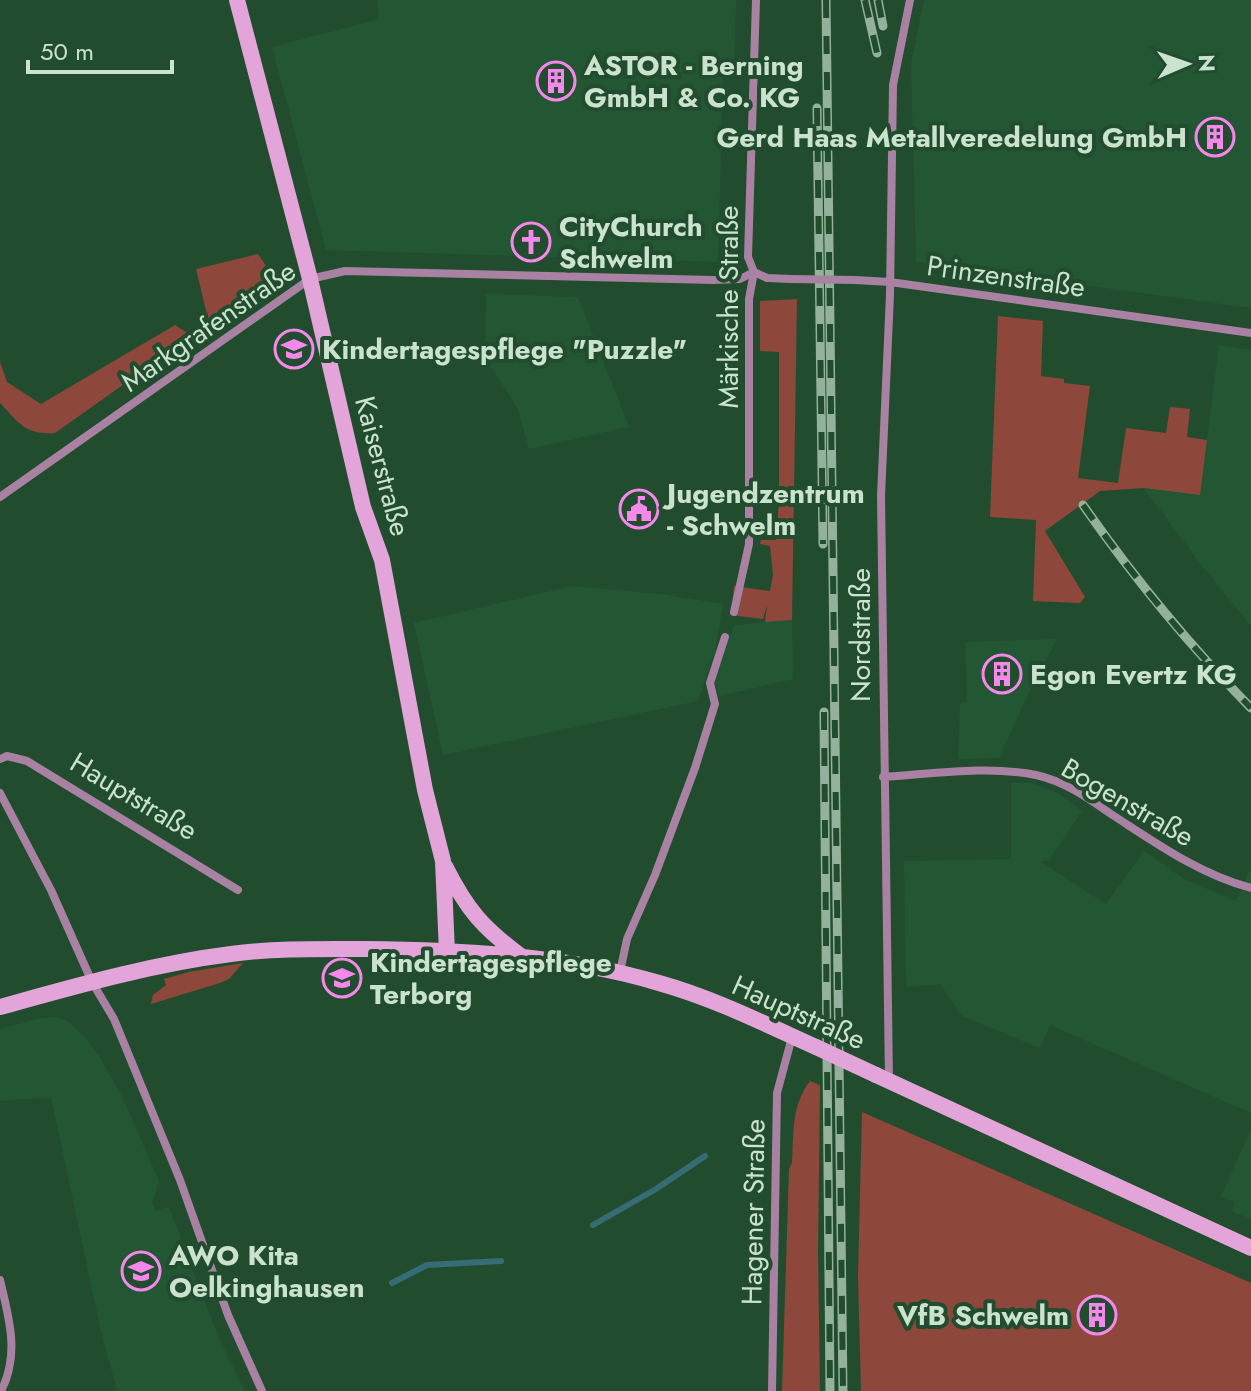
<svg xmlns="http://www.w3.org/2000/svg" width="1251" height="1391" font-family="Jost,sans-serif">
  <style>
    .built { fill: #235733 }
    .green { fill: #8e473b }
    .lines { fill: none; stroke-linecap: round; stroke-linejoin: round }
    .stream { stroke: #356c76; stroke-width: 6 }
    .street { stroke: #a981a3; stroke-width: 8 }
    .secondary { stroke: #e2a4d9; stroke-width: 16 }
    .rail-casing { stroke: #94b29b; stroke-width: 9 }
    .rail { stroke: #214d2e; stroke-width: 6; stroke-dasharray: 18; stroke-linecap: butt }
    .street-bridge { stroke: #a981a3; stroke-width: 8 }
    .secondary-bridge { stroke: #e2a4d9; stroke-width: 16 }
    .labels { text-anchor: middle; stroke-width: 8; stroke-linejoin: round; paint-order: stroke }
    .poi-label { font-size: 28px; font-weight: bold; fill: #cbe2cf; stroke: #214d2e; text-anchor: start }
    .street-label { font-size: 28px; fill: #cbe2cf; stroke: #214d2e }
  </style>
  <rect width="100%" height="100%" fill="#214d2e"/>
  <path class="built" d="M377,0H736L734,74L723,75L718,262L326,250L272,47L379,19Z
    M924,0H1251V308L916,262L911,64Z
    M486,294L578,297L629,427L529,449L518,409L485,357Z
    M1219,345L1251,350V626L1200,563L1144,488L1200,494Z
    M572,586L660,594L723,604L715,651L698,701L443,755L414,623Z
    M792,620L793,679L719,696L715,680L734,625Z
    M1057,639L1031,688L999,758L958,759L960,703L967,702L965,642Z
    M1011,783H1031L1058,793L1082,811L1049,860L1040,861L1106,904L1144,851L1184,879L1236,901L1251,867V1113L1050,1025L1040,1048L962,1016L940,984L906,987L904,861L1011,859Z
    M54,1017L66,1020L83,1035L99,1056L122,1096L159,1181L152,1203L156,1211L169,1207L218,1336L245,1391H117L101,1331L51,1097L0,1101V1029L37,1019Z
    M1251,1129V1219L1232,1211L1235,1202L1221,1197Z"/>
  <path class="green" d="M258,254L272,275L209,323L196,269Z
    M797,299L792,620L765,622L767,605L763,619L731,615L734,586L770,591L773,575L770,546L760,544L761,540H776L779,501V352L760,351V301Z
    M998,316L1043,321L1041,376L1064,379V383L1090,386L1078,478L1118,483L1126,428L1166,433L1170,407L1190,409L1187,437L1207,440L1200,495L1144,488L1100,491L1045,531L1085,597L1080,603L1033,601L1036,520L990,517Z
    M175,325L192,336L55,433C25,435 19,423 0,403V362L7,382L41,404Z
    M243,963L229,979L220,983L151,1004L153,995L166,985L164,979L189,972Z
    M810,1081L820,1085L818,1253L820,1391H782L789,1169L792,1163C794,1132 791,1106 810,1081Z
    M862,1112L1251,1283V1391H861L858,1276Z"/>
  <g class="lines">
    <path class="stream" d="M593,1225L656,1189L705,1156
      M392,1283L427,1265L501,1261"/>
    <path class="street" d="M754,272L767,278L791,279
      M855,280L890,282L1251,333
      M0,497L310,279L345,271L713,280L740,279L754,272
      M734,612L749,544V299L754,272L748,257L756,0
      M0,759L7,756L27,761L238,890
      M883,777C932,774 987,765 1036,775C1064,781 1088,798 1111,814C1156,843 1199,874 1251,888
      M0,793L51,890L92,982L114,1019L180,1180L228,1315L262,1391
      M620,972L627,939L655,875L695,768L715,704L710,683L725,637
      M889,1080L881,496L890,295L893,85L910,0
      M0,1280C9,1318 20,1355 1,1391
      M772,1391L777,1093L792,1037"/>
    <path class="secondary" d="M237,0L310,279L363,507L382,560L425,790L443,861L447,952
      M445,866C467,910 483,928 522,957
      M0,1007C76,986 152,964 231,954C275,948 320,949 364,949C462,950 565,955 659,983C713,998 765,1024 816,1047
      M876,1075L1251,1248"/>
    <g class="rail-casing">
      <path id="rail" d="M826,0L843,1391
        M865,0L877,53
        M878,0L883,26
        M817,108L823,544
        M1083,505C1134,578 1189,645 1251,708
        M824,712L830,1391"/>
    </g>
    <use href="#rail" class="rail"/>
    <path class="street-bridge" d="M791,279L855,280"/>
    <path class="secondary-bridge" d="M816,1047L876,1075"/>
  </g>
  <defs>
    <g id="building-ring" transform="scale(2)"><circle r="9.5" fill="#214d2e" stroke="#f788eb" stroke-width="1.5"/><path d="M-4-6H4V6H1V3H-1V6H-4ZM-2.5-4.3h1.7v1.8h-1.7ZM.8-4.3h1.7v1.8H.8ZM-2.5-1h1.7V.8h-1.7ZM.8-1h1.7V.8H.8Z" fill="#f788eb"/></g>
    <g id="church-ring" transform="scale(2)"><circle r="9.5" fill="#214d2e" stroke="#f788eb" stroke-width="1.5"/><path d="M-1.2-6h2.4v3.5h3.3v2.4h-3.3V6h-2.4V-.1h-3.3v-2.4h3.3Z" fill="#f788eb"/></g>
    <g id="school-ring" transform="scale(2)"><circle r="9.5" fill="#214d2e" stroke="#f788eb" stroke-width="1.5"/><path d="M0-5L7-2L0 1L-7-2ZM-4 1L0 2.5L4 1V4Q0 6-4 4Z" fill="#f788eb"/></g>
    <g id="civic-ring" transform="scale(2)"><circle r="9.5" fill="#214d2e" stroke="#f788eb" stroke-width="1.5"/><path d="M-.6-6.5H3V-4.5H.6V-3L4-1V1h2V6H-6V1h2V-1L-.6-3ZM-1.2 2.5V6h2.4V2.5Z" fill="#f788eb"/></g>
  </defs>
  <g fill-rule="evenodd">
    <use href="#building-ring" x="556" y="81"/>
    <use href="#building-ring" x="1215" y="137"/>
    <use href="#church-ring" x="531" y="242"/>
    <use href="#school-ring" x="294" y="349"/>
    <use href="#civic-ring" x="639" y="509"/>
    <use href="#building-ring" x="1002" y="674"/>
    <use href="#school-ring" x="342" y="978"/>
    <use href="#school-ring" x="141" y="1271"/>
    <use href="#building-ring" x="1097" y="1315"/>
  </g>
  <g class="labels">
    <g class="poi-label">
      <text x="584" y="75">ASTOR - Berning<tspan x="584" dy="32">GmbH &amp; Co. KG</tspan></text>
      <text x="1187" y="147" text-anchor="end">Gerd Haas Metallveredelung GmbH</text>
      <text x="559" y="236">CityChurch<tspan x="559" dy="32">Schwelm</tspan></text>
      <text x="322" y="359">Kindertagespflege "Puzzle"</text>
      <text x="667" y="503">Jugendzentrum<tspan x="667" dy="32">- Schwelm</tspan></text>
      <text x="1030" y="684">Egon Evertz KG</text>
      <text x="370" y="972">Kindertagespflege<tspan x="370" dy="32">Terborg</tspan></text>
      <text x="169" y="1265">AWO Kita<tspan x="169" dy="32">Oelkinghausen</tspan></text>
      <text x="1069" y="1325" text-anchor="end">VfB Schwelm</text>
    </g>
    <g class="street-label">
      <text transform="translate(1006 276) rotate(8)" y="10">Prinzenstraße</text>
      <text transform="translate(728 307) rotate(-90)" y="10">Märkische Straße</text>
      <text transform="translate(208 326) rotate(-35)" y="10">Markgrafenstraße</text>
      <text transform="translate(383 466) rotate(75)" y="10">Kaiserstraße</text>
      <text transform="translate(860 635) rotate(-90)" y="10">Nordstraße</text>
      <text transform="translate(134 796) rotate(31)" y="10">Hauptstraße</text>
      <text transform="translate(1128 802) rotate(30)" y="10">Bogenstraße</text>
      <text transform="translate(799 1012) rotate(24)" y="10">Hauptstraße</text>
      <text transform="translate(753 1212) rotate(-89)" y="10">Hagener Straße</text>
    </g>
  </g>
  <g transform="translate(1187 64) rotate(88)" stroke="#214d2e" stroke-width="6" paint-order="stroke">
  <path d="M0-6L14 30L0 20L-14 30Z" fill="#cbe2cf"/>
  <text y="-12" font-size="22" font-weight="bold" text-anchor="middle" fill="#cbe2cf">N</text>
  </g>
  <path d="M28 60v12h144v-12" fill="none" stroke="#cbe2cf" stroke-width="4"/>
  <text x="40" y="60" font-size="24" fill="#cbe2cf" stroke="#214d2e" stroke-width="6" paint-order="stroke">50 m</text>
</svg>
